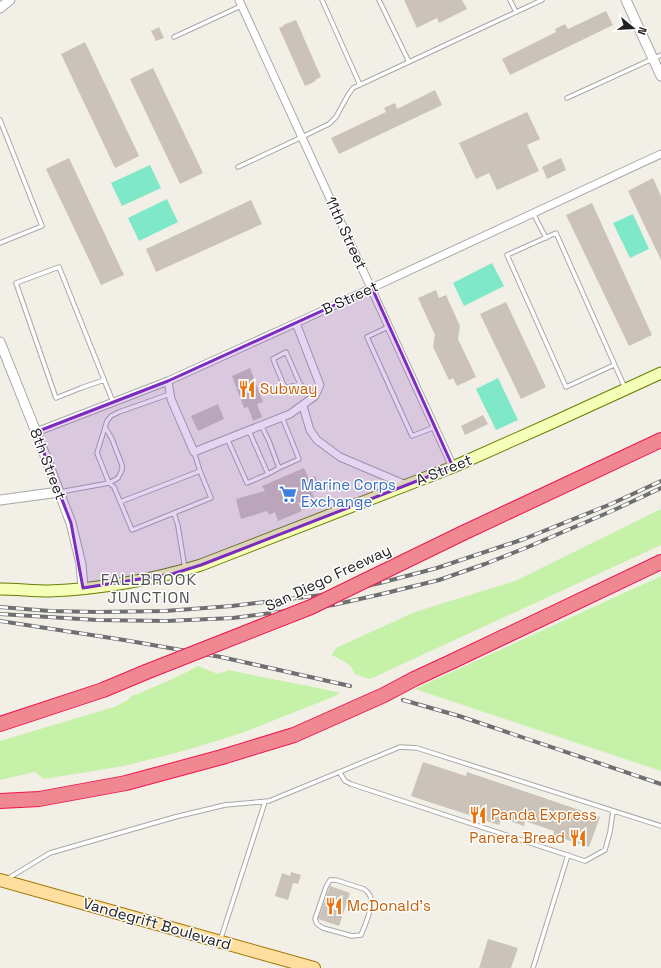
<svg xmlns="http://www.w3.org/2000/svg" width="661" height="968" font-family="'Space Grotesk',sans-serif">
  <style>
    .grass { fill: #c6f1a9 }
    .pitch { fill: #7ee8c8 }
    .building { fill: #cbc3b9 }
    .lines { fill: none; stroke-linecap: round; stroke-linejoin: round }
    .service-casing { stroke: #a8a8a8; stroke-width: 5.5 }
    .minor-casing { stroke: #a8a8a8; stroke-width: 9 }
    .tertiary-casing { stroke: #a8a8a8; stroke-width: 11 }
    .secondary-casing { stroke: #678000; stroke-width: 13 }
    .primary-casing { stroke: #9e7700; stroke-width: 14 }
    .motorway-casing { stroke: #ed174e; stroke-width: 16 }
    .service { stroke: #fff; stroke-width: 3.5 }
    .minor { stroke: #fff; stroke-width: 7 }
    .tertiary { stroke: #fff; stroke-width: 9 }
    .secondary { stroke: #f5ffb8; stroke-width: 11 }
    .primary { stroke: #ffde9f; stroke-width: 12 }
    .motorway { stroke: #f08892; stroke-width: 14 }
    .rail-casing { stroke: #6f6f6f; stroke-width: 4 }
    .rail { stroke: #fff; stroke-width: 2.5; stroke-dasharray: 8; stroke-linecap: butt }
    .motorway-bridge-casing { stroke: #ed174e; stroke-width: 16; stroke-linecap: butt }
    .motorway-bridge { stroke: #f08892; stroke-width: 14 }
    .marked { fill: #7b2cbf; fill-opacity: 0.2; stroke: #7b2cbf; stroke-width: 3; stroke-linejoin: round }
    .labels { text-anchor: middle; stroke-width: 3; stroke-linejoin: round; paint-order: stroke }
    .street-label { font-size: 15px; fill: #212121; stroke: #fff }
    .food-label { font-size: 15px; fill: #c56008; stroke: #fff; text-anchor: start }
    .shop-label { font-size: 15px; fill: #366cbe; stroke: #fff; text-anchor: start }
    .neighbourhood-label { font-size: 16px; letter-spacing: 1px; fill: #545454; stroke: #fff }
  </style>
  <rect width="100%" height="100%" fill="#f2efe7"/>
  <path class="grass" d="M661,509V545L370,679L355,674L350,665L332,655L336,648L415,612L515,581Z
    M661,576V771L415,689Z
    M198,666L218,674L229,670L257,676L319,688L340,693L335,696L242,733L187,750L124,766L44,779L35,772L0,780V741L114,707L128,700L131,696L138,694L179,676Z"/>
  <path class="pitch" d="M150,165L161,188L122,206L111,183Z
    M167,199L178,222L139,241L128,218Z
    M633,214L649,249L630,258L613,223Z
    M492,263L504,286L464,306L453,283Z
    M498,378L518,420L496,430L476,389Z"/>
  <path class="building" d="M404,0H462L467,9L439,23L437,18L417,28Z
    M606,11L613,25L510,75L502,59L556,32L555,29L565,24L568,29Z
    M296,20L321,77L315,80L316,81L305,86L279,28L284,26L283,25Z
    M159,27L164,38L156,41L151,31Z
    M85,42L139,156L115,168L61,54Z
    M153,68L203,173L180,184L130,79Z
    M435,90L442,105L339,154L331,138L386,112L384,108L395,103L397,109Z
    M527,112L540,139L527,145L539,171L497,190L489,173L476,179L459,143Z
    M69,158L124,275L101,285L46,169Z
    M561,158L566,170L547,179L542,167Z
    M653,178L661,196V260L628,191Z
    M251,200L262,224L156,272L146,249Z
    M592,203L652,335L629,346L566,215Z
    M436,290L439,298L446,295L460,326L458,339L476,377L457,386L453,378L449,380L433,347L435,335L418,298Z
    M506,302L546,387L521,399L480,314Z
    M250,368L263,402L257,404L262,417L253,421L248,407L244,408L232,376Z
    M218,404L224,419L198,431L191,416Z
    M483,415L488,424L465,435L461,426Z
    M304,468L309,479L315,476L321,489L312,493L314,497L298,503L302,511L278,521L275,512L269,515L267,511L241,519L236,499L265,491L262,486Z
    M423,762L466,776L467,772L600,817L589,847L553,835L554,831L525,821L524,826L501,818L499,825L411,796Z
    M291,872L301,875L298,884L293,883L288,900L275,896L282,873L290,876Z
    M330,886L350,893L339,926L318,919Z
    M488,939L518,948L511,968H479Z"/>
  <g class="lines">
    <g class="service-casing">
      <path id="service" d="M322,0L360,85
        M379,0L409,62
        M510,0L516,12
        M174,37L241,6
        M567,98L661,55
        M0,120L42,226L0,243
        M238,167L302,137L329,124L336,117L348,95L353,88L542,0
        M533,213L546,238
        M388,327L367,337L412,436L435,427
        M614,365L566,387L507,255L556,233L625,388
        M104,380L81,388L56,398L16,283L59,267L113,402
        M300,384L285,388L273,359L286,352L300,384L315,396
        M261,425L269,441L279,468L299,459L282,417
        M105,427L112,439L122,465V470L118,478L109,483L97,453L107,421L111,416L119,412L170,394
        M227,438L247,483L268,474L249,431
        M194,452L200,471
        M268,474L279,468
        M60,492L109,483L114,487L132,530L211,498L200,471L120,502
        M174,513L178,526L185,569
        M340,773L345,781L351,784L585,861L605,850L610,832L613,811
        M7,879L50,853L175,817L225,805L269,801L400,747L417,748L661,826
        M330,880H336L364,889C369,892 372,898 371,903C371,911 364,928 361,935L352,936L323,928L317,924L315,919L326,887Z
        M220,941L265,802
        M533,968L568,855"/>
    </g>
    <g class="minor-casing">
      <path id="minor" d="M239,0L453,467
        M168,381L171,399L194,452L290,414L315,396L320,385L296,323
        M303,406L310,430L317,440L340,457L406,485
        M36,432L168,381L296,323L661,154"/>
    </g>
    <g class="tertiary-casing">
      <path id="tertiary" d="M626,0L661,76
        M0,8L10,0
        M0,342L36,432L71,523L81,564L83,588
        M0,500L59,492"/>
    </g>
    <g class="secondary-casing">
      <path id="secondary" d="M0,589C16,589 33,591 49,591C100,589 152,580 201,565L453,467L554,422L661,373"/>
    </g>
    <g class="primary-casing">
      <path id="primary" d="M0,880L314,968"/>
    </g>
    <g class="motorway-casing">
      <path id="motorway" d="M463,533L661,440
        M453,661L661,562
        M0,724L103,690L146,672
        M0,801L39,799L126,783L222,757"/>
    </g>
    <use href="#service" class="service"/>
    <use href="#minor" class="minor"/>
    <use href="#tertiary" class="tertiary"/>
    <use href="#secondary" class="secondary"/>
    <use href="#primary" class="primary"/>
    <use href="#motorway" class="motorway"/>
    <g class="rail-casing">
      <path id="rail" d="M0,607L50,611L97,612L165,611L232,606L330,594L380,583L437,568L524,539L611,504L661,481
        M0,614L97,620L166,621L233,618L333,605L382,594L439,580L485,564L528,547L614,510L661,488
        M0,621L124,640L221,657L350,686
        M403,700L459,716L661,784"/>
    </g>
    <use href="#rail" class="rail"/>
    <g class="motorway-bridge-casing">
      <path id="motorway-bridge" d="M146,672L311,607L463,533
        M222,757L294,735L384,695L414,679L453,661"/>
    </g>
    <use href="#motorway-bridge" class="motorway-bridge"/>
  </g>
  <path class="marked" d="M372,288L453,467L201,565L172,574L83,588L71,523L36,432L168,381Z"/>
  <defs>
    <g id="restaurant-bare" transform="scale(1.38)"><path d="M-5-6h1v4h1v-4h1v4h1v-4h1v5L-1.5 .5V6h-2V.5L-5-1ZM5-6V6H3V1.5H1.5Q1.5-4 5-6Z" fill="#e8710a" stroke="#fff" stroke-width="2.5" paint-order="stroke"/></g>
    <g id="supermarket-bare" transform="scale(1.38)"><path d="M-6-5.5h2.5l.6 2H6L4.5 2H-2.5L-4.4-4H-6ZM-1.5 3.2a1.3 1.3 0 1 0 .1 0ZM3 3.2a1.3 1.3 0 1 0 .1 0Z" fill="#3f7fe0" stroke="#fff" stroke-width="2.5" paint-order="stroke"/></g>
  </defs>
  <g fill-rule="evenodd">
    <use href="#restaurant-bare" x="247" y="389"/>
    <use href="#supermarket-bare" x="288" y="494"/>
    <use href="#restaurant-bare" x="478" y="815"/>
    <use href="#restaurant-bare" x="578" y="838"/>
    <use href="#restaurant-bare" x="334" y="906"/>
  </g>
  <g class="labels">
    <g class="street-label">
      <text transform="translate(346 233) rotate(65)" y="5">11th Street</text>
      <text transform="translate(350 298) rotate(-25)" y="5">B Street</text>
      <text transform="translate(48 464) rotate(69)" y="5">8th Street</text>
      <text transform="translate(444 470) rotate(-22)" y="5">A Street</text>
      <text transform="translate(328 578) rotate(-25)" y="5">San Diego Freeway</text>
      <text transform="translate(157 924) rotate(16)" y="5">Vandegrift Boulevard</text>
    </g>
    <g class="food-label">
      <text x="260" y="394">Subway</text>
      <text x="491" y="820">Panda Express</text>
      <text x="565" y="843" text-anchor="end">Panera Bread</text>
      <text x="347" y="911">McDonald's</text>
    </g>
    <g class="shop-label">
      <text x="301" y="490">Marine Corps<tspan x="301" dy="17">Exchange</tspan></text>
    </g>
    <g class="neighbourhood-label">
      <text x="149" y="585">FALLBROOK<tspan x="149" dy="18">JUNCTION</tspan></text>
    </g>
  </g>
  <g transform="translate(633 28) rotate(108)" stroke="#ffffff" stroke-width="3" paint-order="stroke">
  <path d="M0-3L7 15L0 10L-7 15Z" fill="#212121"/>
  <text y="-6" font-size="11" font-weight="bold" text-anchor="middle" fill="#212121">N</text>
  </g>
</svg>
